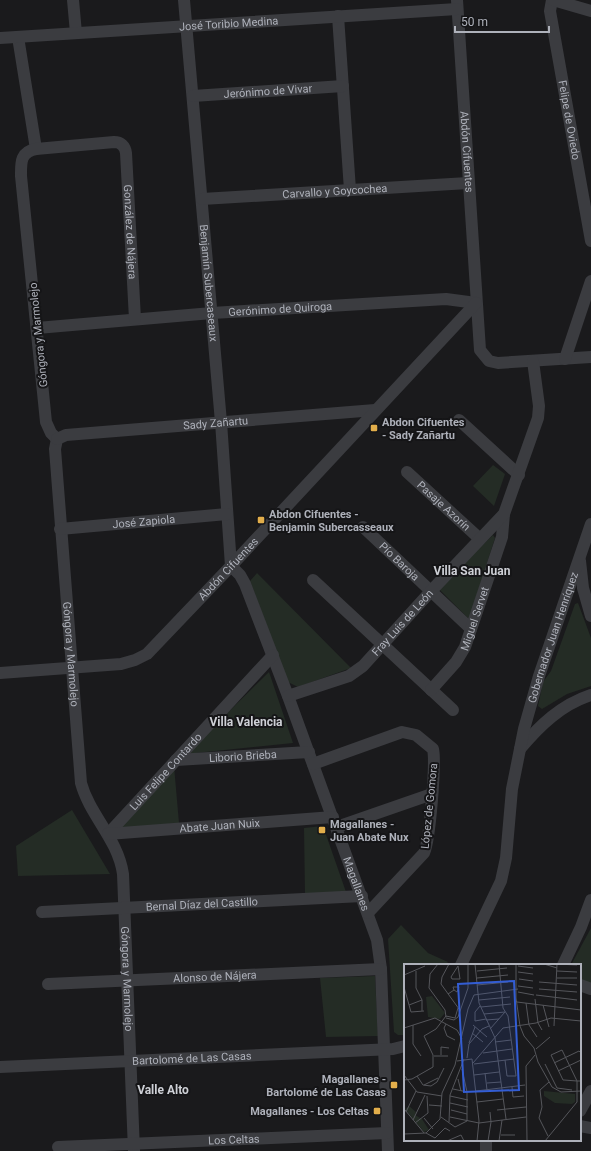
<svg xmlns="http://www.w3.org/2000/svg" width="591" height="1151" font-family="Roboto,sans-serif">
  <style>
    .green { fill: #242c25 }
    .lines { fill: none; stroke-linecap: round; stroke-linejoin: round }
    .minor { stroke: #3b3c40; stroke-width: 12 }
    .poi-dot { fill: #e2ae4b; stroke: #151517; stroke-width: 1.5 }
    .labels { text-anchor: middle; stroke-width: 4; stroke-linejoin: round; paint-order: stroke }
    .street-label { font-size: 11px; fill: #aeb1ba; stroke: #151517 }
    .poi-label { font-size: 11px; font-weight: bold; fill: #aeb1ba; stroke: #151517; text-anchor: start }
    .neighbourhood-label { font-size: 12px; font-weight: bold; fill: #ced0d6; stroke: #151517 }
    .inset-road { fill: none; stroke: #55565b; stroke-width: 1 }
    .view { fill: #335dd4; fill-opacity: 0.15; stroke: #335dd4; stroke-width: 2 }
    .inset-edge { fill: none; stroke: #aeb1ba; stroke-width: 2 }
  </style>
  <rect width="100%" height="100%" fill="#1a1a1c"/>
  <path class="green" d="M493,465L505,474L494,506L473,486Z
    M493,535L495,538L469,619L440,590L441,585Z
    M257,573L351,668L298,687L288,682L250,581Z
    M578,603L591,638V686L567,694L542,709L538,706L543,682L551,671L575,604Z
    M269,672L293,743L186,754Z
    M174,766L179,823L118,829Z
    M72,810L110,874L18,876L16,846Z
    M323,826L346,892L305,895L304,828Z
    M401,925L428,953L448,962L446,965H405V1035H398L394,1032L388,939Z
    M591,928V985L580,981V965H571Z
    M375,976L378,1036L326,1037L320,978Z"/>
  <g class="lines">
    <g class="minor">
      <path d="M73,0L76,33"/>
      <path id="s1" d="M184,0L221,422L231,566"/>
      <path id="s2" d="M457,0L480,350L489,361L498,363L591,357"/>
      <path id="s3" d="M552,0L550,11L591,241"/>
      <path d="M553,0L591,11"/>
      <path d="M338,16L350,190"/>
      <path d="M18,37L36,149"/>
      <path id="s4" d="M0,38L457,9"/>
      <path id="s5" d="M193,96L343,86"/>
      <path id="s6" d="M202,199L468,183"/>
      <path id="s7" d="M37,328L212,313L446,299L476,303"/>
      <path d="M565,359L591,281"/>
      <path d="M459,420L519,475"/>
      <path id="s8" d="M57,439L55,449L81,783C90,816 118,839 123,874L134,1151"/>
      <path id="s9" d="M57,439L51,433L46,422L21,176C21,163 20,152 36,149L114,142C121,142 125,146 126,153L135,319"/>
      <path id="s10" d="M57,439L66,435L375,410"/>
      <path id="s11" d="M407,472L480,539"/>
      <path id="s12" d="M363,527L471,629"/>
      <path id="s13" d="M60,529L227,514"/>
      <path d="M580,561L583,588L591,616"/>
      <path id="s14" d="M231,566L240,575L245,584L288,696L377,940L381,969L388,1151"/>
      <path d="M313,580L453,710"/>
      <path id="s15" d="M0,673L121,664L135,660L147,654L231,566L476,303"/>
      <path id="s16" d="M431,690L456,662L465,647L502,537L504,514"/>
      <path id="s17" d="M288,696L349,676L363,666L431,591L504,514L538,418L539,406L533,361"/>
      <path d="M520,749C540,725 561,705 591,695"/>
      <path id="s18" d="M176,760L309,752"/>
      <path d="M313,764L402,732L416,735L433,749C436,762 430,840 424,853L368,913"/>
      <path d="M337,827L432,794"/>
      <path id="s19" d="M108,834L273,655"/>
      <path id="s20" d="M108,834L333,817"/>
      <path id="s21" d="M42,912L362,896"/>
      <path id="s22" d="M461,965L501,881L506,858L512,789L524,729L539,676L591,524"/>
      <path d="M563,965L581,927L591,900"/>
      <path id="s23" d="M48,984L381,969"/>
      <path d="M580,985L591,989"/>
      <path id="s24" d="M0,1067L393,1049L405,1046"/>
      <path d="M580,1111L591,1091"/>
      <path d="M580,1126L591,1128"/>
      <path id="s25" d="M58,1147L387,1133"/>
      <path d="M486,1151V1140"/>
    </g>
  </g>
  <g class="poi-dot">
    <rect x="370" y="424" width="8" height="8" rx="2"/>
    <rect x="257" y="516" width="8" height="8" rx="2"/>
    <rect x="318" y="826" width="8" height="8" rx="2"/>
    <rect x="390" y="1081" width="8" height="8" rx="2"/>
    <rect x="373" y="1107" width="8" height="8" rx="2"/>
  </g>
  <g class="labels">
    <g class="street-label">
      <text dy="4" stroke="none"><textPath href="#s4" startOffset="229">José Toribio Medina</textPath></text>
      <text dy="4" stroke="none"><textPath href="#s5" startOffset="75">Jerónimo de Vivar</textPath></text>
      <text dy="4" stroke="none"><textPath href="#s3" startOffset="122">Felipe de Oviedo</textPath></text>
      <text dy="4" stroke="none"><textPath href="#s2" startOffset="152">Abdón Cifuentes</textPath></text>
      <text dy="4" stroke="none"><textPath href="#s6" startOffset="133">Carvallo y Goycochea</textPath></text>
      <text dy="4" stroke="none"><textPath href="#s9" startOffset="478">González de Nájera</textPath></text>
      <text dy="4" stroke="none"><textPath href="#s1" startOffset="284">Benjamín Subercaseaux</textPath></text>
      <text dy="4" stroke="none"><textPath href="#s7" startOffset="244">Gerónimo de Quiroga</textPath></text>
      <text transform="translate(38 335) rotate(-96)" y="4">Góngora y Marmolejo</text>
      <text dy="4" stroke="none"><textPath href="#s10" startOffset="160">Sady Zañartu</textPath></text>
      <text dy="4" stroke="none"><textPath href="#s11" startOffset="50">Pasaje Azorín</textPath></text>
      <text dy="4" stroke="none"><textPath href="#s13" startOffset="84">José Zapiola</textPath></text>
      <text dy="4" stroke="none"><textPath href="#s12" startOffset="50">Pío Baroja</textPath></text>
      <text dy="4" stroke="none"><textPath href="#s15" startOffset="267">Abdón Cifuentes</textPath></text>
      <text dy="4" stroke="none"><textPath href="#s16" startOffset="85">Miguel Servet</textPath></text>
      <text dy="4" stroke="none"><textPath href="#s17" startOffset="140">Fray Luis de León</textPath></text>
      <text dy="4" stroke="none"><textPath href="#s22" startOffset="343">Gobernador Juan Henríquez</textPath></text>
      <text dy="4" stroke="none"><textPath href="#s8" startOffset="216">Góngora y Marmolejo</textPath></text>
      <text dy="4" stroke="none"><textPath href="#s18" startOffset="67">Liborio Brieba</textPath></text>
      <text dy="4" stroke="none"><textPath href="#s19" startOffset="85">Luis Felipe Contardo</textPath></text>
      <text transform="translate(429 806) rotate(-84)" y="4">López de Gomora</text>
      <text dy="4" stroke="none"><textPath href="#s20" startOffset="112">Abate Juan Nuix</textPath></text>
      <text dy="4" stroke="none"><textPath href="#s14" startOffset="343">Magallanes</textPath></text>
      <text dy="4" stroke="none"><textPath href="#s21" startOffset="160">Bernal Díaz del Castillo</textPath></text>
      <text dy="4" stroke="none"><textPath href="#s23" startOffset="167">Alonso de Nájera</textPath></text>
      <text dy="4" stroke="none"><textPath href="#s8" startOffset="551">Góngora y Marmolejo</textPath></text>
      <text dy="4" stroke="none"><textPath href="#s24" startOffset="192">Bartolomé de Las Casas</textPath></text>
      <text dy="4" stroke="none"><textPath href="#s25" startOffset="176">Los Celtas</textPath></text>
    </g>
    <g class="poi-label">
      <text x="382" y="426">Abdon Cifuentes<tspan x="382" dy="13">- Sady Zañartu</tspan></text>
      <text x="269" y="518">Abdon Cifuentes -<tspan x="269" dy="13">Benjamin Subercasseaux</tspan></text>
      <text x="330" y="828">Magallanes -<tspan x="330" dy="13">Juan Abate Nux</tspan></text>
      <text x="386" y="1083" text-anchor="end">Magallanes -<tspan x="386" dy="13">Bartolomé de Las Casas</tspan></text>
      <text x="369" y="1115" text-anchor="end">Magallanes - Los Celtas</text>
    </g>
    <g class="neighbourhood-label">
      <text x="472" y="575">Villa San Juan</text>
      <text x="246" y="726">Villa Valencia</text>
      <text x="163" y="1094">Valle Alto</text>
    </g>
  </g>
  <g transform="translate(404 964)">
    <rect width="177" height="177" fill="#1a1a1c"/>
    <path d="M28,32L41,49L36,55L24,53L22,33ZM140,127L171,130V138L168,140L151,139L140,132ZM5,142L12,148L11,151L18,155L25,166L20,168L1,145Z" fill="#242c25"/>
    <path class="inset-road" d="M34,0L26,10L25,24L41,46L42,53M45,0L38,13L37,20L55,45M71,0L75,39L91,74L102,155M95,0L99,44L104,52L112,112H103L101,96M112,0V34L116,62L120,72L130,84L134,98L148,123L157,128L177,127M140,0L153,4M153,0L173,1M54,2L56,15H48L47,13ZM114,2L129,4M12,7V24L18,36V47M73,7L103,4M153,7L173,8M114,8L129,10M0,11L21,2M73,14L104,11M153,14H173M115,15L129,17M135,18L173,21M73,21L104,18M114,22L129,24M0,23L7,48L20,47M135,25L173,28M114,28L130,31M44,30L50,26L49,23H55L53,28L50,26M132,31L173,36M131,35L134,59L138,66M75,36L106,33M113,38L177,46M122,39L125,61L133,73M5,41L18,36M139,41L145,63M76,42L71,48V57L82,55M77,43L107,40M80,50L101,48M42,52L51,54L54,44M42,54L50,56L54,53L64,24V0M82,56L95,55M42,60L40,64L43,72L51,76M9,61V80L17,92M69,61L83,73M150,62L153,0M0,64L31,54L53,66L58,75M86,65L101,48M68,69L79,78M91,78L107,76M65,79L71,63M132,85L146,73M79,89L108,85M37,91V83L45,84M30,92H44M63,94L65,80L78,65L85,62M53,97L68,95L75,157L73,177M69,99L99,64L132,59L147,54L177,57M150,99L175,87L177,89M70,100L110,95M141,100L153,124L168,126M58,105L63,128V157M154,107L177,96M81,109L83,126M0,111L13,128L38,132M70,111L95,108M13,112L19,121L27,122L33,118L40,104M54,115L57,127M0,116L8,115L29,103V91L20,72L32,65L42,52M83,119L97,118M20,121L34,114M108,123L109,133L120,132M49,125L63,128M72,127L121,121M46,132L64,136M73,138L99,135M46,139L64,143M25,141L38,142M1,146L20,169M47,146L63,150M93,146L122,143M2,148L12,127M37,153L51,163L63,157M46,153L75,159L122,153M20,154L29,165M9,156L21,131M45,158L46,131L60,95M11,159L24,149L23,132M22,169L31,174L41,164L46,167M0,170L22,169L36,155L38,129L51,101L64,45L70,31L114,25M97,171H111M144,172L135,154L138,143L136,126L145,118M43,177L57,171L60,177M84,177L87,158L86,148M95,177L98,156M123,177L122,102L131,91M141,177L173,138V117L158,86L147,91L159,116H160L173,117H177"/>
    <path class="view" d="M110,17L115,126L60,128L54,20Z"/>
    <rect width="177" height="177" class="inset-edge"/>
  </g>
  <path d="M455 26v6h94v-6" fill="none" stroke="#aeb1ba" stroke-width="2"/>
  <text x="461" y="26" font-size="12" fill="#aeb1ba" stroke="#151517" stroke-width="3" paint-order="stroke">50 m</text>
</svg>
